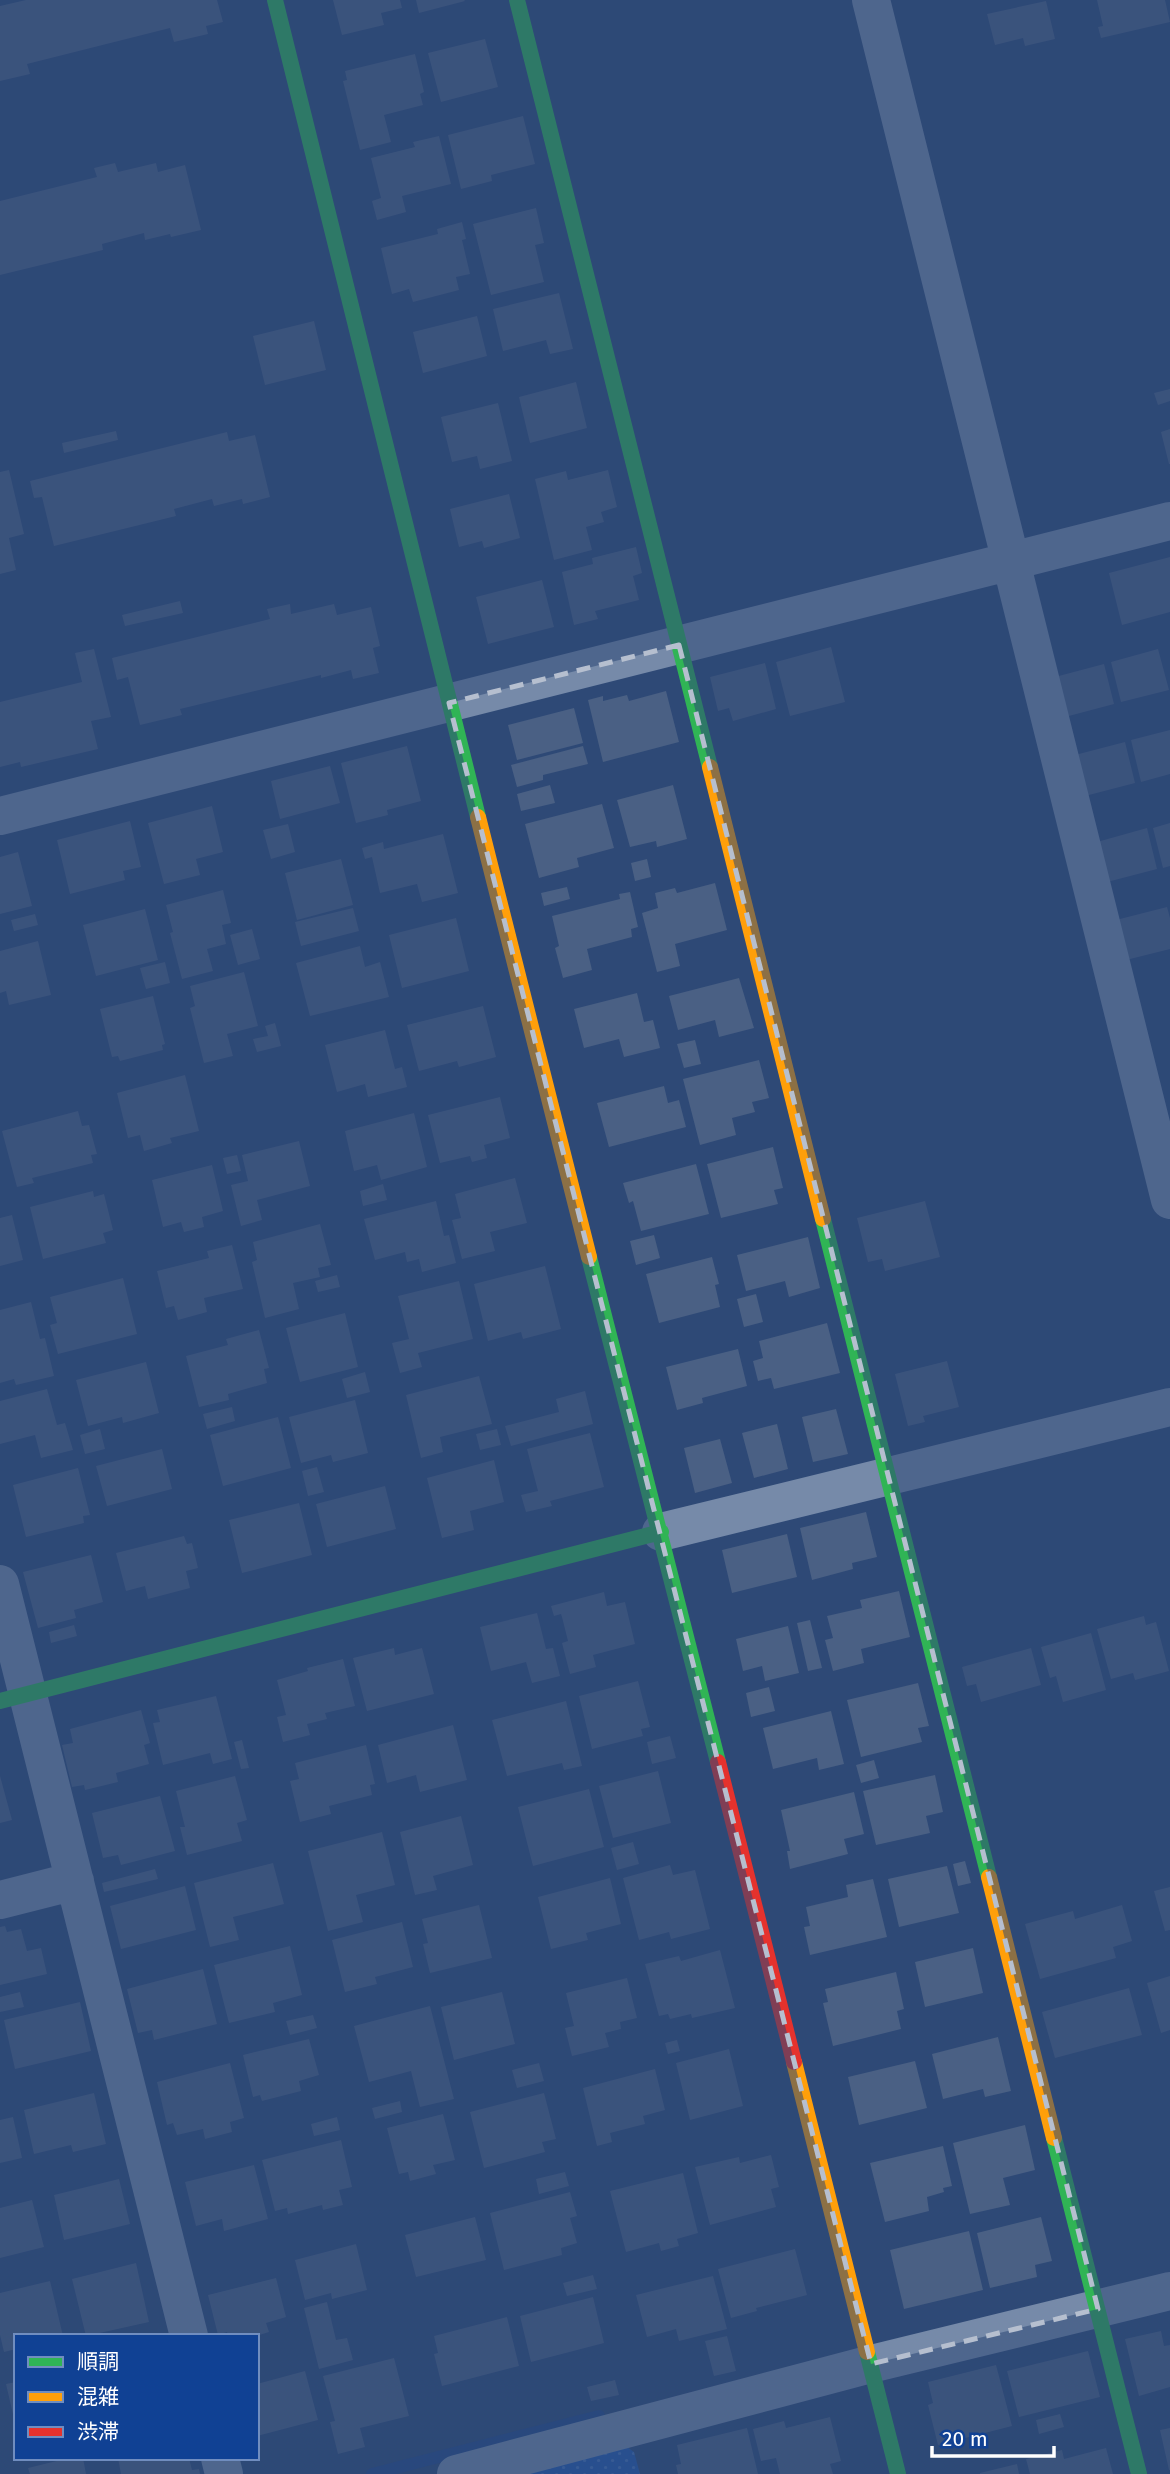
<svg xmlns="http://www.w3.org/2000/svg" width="1170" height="2474" font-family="'Fira Sans','Noto Sans JP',sans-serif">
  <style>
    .park { fill: url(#park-dots) }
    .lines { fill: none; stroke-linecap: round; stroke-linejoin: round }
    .stream { stroke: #244885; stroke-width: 12 }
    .building { fill: #4a6084 }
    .street { stroke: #768aa9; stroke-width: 38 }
    .fast { stroke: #30b455; stroke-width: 16 }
    .slow { stroke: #ff9f0a; stroke-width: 16 }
    .jam { stroke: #e5322d; stroke-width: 16 }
    .marked { fill: none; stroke: #b6bfcf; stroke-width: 5; stroke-dasharray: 14 9; stroke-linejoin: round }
  </style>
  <defs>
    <pattern id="park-dots" width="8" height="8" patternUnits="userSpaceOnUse" patternTransform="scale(1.75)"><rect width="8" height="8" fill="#2358ac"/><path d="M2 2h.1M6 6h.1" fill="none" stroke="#4471b8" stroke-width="1.8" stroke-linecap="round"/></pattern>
  </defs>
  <rect width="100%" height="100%" fill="#2e4976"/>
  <path class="park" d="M623,2444L634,2452L640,2474H505Z"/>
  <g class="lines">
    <path class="stream" d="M372,2474L599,2416"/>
  </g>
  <path class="building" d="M26,0H217L223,22L206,26L208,34L174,42L170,28L27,64L30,74L0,81V6Z
    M333,0H400L402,8L381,13L384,25L342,35Z
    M416,0H464L465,1L419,13Z
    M1097,0H1165L1170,22L1101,38L1098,27L1103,26Z
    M1046,1L1055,39L1025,46L1023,38L995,45L987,14Z
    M485,39L498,87L441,102L428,53Z
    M415,54L424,92L420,94L423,105L384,115L391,142L360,150L343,81L347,80L345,71Z
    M523,116L535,164L491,175L492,181L461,189L448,135Z
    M439,136L451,184L402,196L406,212L377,220L372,201L381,198L371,158L415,147L413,142Z
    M115,163L118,172L156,163L158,172L185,165L201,230L171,237L170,234L145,240L144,233L102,244L103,250L0,275V201L97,177L94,168Z
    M536,208L544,243L535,245L544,282L491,295L473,224Z
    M462,222L466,239L462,240L470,274L456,277L459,290L413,302L409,289L392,294L381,248L438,234L437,229Z
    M559,293L573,349L550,354L546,340L503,351L493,309Z
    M477,316L487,356L423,373L413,332Z
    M314,321L326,370L265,385L253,336Z
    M576,382L587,428L530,443L519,397Z
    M1170,389V401L1158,405L1154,393Z
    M498,403L512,461L480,469L477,456L452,462L441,417Z
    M1170,429V464H1169L1161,432Z
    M116,431L118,440L64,453L62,443Z
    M227,432L229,441L255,435L270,497L243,504L242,499L214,506L212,499L174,509L176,516L54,546L42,497L34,498L30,481Z
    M9,470L24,534L9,538L16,570L0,574V472Z
    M608,470L617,507L601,512L604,522L586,527L592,550L554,560L535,479L566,471L568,480Z
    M509,494L520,538L484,548L482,541L459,547L450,509Z
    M636,547L642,573L633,576L639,600L595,611L598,619L574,625L562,572L593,564L592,558Z
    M1170,557V612L1122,625L1109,573Z
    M542,580L554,627L488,644L476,597Z
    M180,601L183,613L125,626L122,615Z
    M290,604L291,614L334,604L337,615L371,607L380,646L373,648L379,673L353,679L351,670L321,678V675L180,709L182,715L140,725L128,677L117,680L112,658L270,619L267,609Z
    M831,647L845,702L790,716L776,662Z
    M94,649L111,717L91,721L98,749L21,767L20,762L0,767V702L82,682L75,653Z
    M1158,649L1169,690L1121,702L1111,662Z
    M765,663L776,709L733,721L729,708L718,711L710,677Z
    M1104,664L1114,704L1065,717L1055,677Z
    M666,691L679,742L603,762L588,700L603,696V701L627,695L629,701Z
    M574,708L583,743L517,760L508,725Z
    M1170,730V774L1141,782L1131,740Z
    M1125,742L1135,783L1085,796L1075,755Z
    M407,746L421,801L387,810L388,815L356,823L341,763Z
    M583,746L588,764L543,775V780L517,787L511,765Z
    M330,766L340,803L280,819L271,781Z
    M550,785L555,803L521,811L517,794Z
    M673,785L687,839L657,847L656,841L630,847L617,800Z
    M602,804L614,848L577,858L579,867L539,878L525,824Z
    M212,806L223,852L196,859L200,875L164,884L148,823Z
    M130,821L141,867L123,871L125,880L70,894L57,840Z
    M1170,823V866L1163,868L1153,828Z
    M288,824L295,852L271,859L263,830Z
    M1147,828L1157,869L1107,882L1097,842Z
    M443,834L458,893L422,902L417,884L380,893L372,857L365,859L362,848L383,842L384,849Z
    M18,852L32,906L0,914V857Z
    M341,859L353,905L297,920L285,873Z
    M647,859L651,877L635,881L631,863Z
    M715,883L727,930L675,944L680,966L657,972L642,913L658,908L655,893L675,888L677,893Z
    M567,887L570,899L544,906L541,893Z
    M223,890L231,923L222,925L226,944L207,949L213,971L182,979L170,933L173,932L166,905Z
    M630,892L638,927L631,929L632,937L587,949L592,970L563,978L555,948L559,946L552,916L620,899L619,894Z
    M1167,907L1170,918V949L1126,960L1116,920Z
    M353,908L359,931L301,946L295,922Z
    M145,909L158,960L96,976L83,925Z
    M35,914L38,925L14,931L11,920Z
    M456,918L469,971L402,988L389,935Z
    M252,929L260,959L238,965L230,935Z
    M38,941L51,995L9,1005L6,991L0,993V951Z
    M360,946L365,967L380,962L389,997L310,1016L296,963Z
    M165,962L170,983L146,989L140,968Z
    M244,972L258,1026L227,1034L233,1056L204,1063L190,1008L195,1006L190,986Z
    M739,978L754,1028L719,1037L715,1020L678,1030L669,996Z
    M637,993L644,1022L653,1020L660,1048L624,1057L619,1039L584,1048L574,1009Z
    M153,996L165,1044L162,1045L163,1050L120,1061L118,1056L112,1057L100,1009Z
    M483,1006L496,1057L459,1067L457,1061L419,1071L407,1025Z
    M275,1023L281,1046L257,1052L253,1039L268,1036L265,1026Z
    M385,1030L395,1069L402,1067L407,1087L368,1097L365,1084L337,1092L325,1045Z
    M695,1040L701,1064L684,1068L677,1044Z
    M759,1060L769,1098L752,1102L755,1112L732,1118L736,1135L700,1145L683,1079Z
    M185,1075L199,1131L170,1138L172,1143L144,1151L140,1135L128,1138L117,1093Z
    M664,1086L668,1103L679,1100L686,1127L609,1147L597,1103Z
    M500,1097L510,1138L484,1145L487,1158L472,1162L470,1156L440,1163L428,1115Z
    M78,1111L82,1126L89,1125L97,1154L91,1155L93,1163L32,1178L34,1183L17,1187L2,1131Z
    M414,1113L427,1167L381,1180L377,1165L354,1171L345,1131Z
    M299,1141L310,1186L257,1200L262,1220L241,1226L231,1185L248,1181L242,1155Z
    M773,1147L783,1188L774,1190L778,1204L721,1218L707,1164Z
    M237,1155L241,1171L227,1174L223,1158Z
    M696,1164L709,1214L641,1231L633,1201L629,1203L623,1183Z
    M212,1165L223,1211L202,1217L204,1227L184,1232L181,1222L163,1227L152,1180Z
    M515,1178L527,1223L490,1232L495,1251L462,1259L452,1220L461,1218L455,1194Z
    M383,1184L387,1200L363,1206L360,1191Z
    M93,1191L94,1197L104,1194L113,1230L103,1233L106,1243L43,1259L30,1207Z
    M436,1201L444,1236L449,1235L456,1263L422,1272L419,1259L407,1262L405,1252L375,1260L364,1219Z
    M925,1201L940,1257L885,1271L882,1259L868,1262L857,1218Z
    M12,1215L23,1260L0,1266V1218Z
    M320,1224L331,1265L318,1268L320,1277L293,1283L299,1309L265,1318L252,1262L257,1260L253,1242Z
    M654,1235L660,1258L636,1265L630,1241Z
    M808,1237L820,1288L789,1297L785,1281L746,1291L737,1255Z
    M232,1245L243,1289L204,1298L207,1312L178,1320L174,1306L166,1308L157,1271L209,1258L207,1251Z
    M712,1257L719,1284L715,1285L720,1307L659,1323L646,1274Z
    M545,1266L561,1329L523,1339L521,1332L488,1341L474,1284Z
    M337,1275L340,1287L318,1292L315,1281Z
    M123,1278L137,1334L58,1354L50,1325L57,1323L50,1297Z
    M459,1281L473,1339L418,1353L422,1367L400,1373L392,1343L409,1339L398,1296Z
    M756,1294L763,1322L744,1327L737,1299Z
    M31,1302L40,1339L45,1338L54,1376L16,1385L14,1379L0,1383V1310Z
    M345,1313L358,1367L300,1382L286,1328Z
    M827,1323L840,1373L774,1389L771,1378L758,1381L753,1361L763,1358L759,1341Z
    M259,1330L269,1368L264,1369L267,1383L228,1394L229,1400L199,1407L186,1356L228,1345L226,1339Z
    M738,1349L747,1386L702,1398L703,1403L677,1410L666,1367Z
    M947,1361L959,1407L923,1416L925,1422L908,1426L895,1374Z
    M146,1362L159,1413L123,1423L122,1417L88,1426L76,1380Z
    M365,1372L370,1392L347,1398L342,1379Z
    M479,1376L492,1424L440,1437L443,1452L421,1458L406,1395Z
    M47,1389L57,1425L65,1423L73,1450L41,1458L35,1435L0,1444V1401Z
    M585,1391L593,1424L511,1446L505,1426L559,1412L556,1399Z
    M355,1400L368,1453L333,1462L331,1455L301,1463L289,1417Z
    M232,1407L235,1421L207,1429L203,1414Z
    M836,1409L848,1454L813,1462L802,1417Z
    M278,1417L291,1468L223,1486L210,1435Z
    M777,1424L788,1469L754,1478L742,1433Z
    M100,1429L105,1449L85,1454L80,1435Z
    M497,1429L501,1445L480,1450L476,1434Z
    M590,1433L604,1487L550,1501L552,1506L526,1512L521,1495L538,1491L527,1449Z
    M720,1439L732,1483L695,1493L684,1448Z
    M162,1449L172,1489L107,1506L96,1466Z
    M494,1460L504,1502L470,1511L474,1530L442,1538L427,1478Z
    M317,1467L324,1492L308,1496L302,1471Z
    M78,1468L90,1515L83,1516L84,1523L26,1537L13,1485Z
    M385,1486L396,1529L327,1547L316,1504Z
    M299,1503L312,1555L242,1573L229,1520Z
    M866,1512L877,1557L852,1563L853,1569L812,1580L800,1528Z
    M787,1534L797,1577L732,1593L722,1550Z
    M184,1536L187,1544L192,1543L198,1568L186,1571L190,1588L148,1599L145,1586L126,1591L116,1553Z
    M91,1555L103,1602L74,1610L76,1618L38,1628L23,1572Z
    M899,1591L910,1637L861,1649L864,1663L833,1671L825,1640L833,1638L827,1616L862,1608L860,1600Z
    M604,1592L607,1606L625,1602L635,1644L593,1655L596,1667L570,1674L562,1643L568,1641L562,1617L561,1614L554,1616L551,1606Z
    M537,1613L546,1649L553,1648L560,1676L532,1683L526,1662L491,1671L480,1627Z
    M1144,1616L1146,1625L1156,1622L1169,1671L1135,1680L1133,1673L1111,1679L1097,1629Z
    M810,1620L822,1668L808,1671L797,1623Z
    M74,1625L77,1636L51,1643L49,1632Z
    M788,1626L799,1673L765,1681L762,1666L743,1671L736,1639Z
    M1091,1633L1106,1690L1063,1702L1056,1676L1050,1678L1041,1647Z
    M394,1648L395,1655L422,1648L434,1694L367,1711L353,1658Z
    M1031,1648L1041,1685L981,1702L976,1684L967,1686L962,1667Z
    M343,1659L355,1706L325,1713L327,1719L307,1724L310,1735L283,1742L277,1717L286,1715L277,1680L308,1671L307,1668Z
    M638,1681L650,1727L641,1729L643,1736L592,1749L579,1696Z
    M918,1683L929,1726L918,1728L922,1742L861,1757L847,1700Z
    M769,1687L775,1711L751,1717L746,1693Z
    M216,1696L232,1759L213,1764L210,1753L163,1765L153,1723L160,1722L157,1710Z
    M566,1701L582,1766L564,1770L562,1763L507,1776L492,1720Z
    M141,1710L150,1743L144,1745L149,1764L116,1773L118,1782L85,1790L84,1785L72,1787L62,1745L73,1743L70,1729Z
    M831,1711L844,1764L819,1770L817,1758L773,1769L763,1728Z
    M453,1725L467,1780L420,1792L416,1775L387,1783L378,1745Z
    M670,1736L676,1758L652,1764L647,1742Z
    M242,1740L249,1768L241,1769L234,1742Z
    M366,1745L375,1784L370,1785L372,1795L329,1806L331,1814L300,1822L290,1781L299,1779L295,1763Z
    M874,1760L879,1778L861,1783L856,1765Z
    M658,1771L671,1823L613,1838L599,1786Z
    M935,1775L943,1812L926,1816L930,1833L876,1845L863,1791Z
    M0,1776L12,1820L0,1823Z
    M235,1776L247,1820L237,1823L242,1841L187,1855L180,1827H185L176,1791Z
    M589,1789L604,1847L533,1866L518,1807Z
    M854,1792L864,1834L844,1839L848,1854L790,1869L787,1851H790L781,1810Z
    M160,1796L175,1851L121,1865L118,1855L103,1858L92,1813Z
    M461,1816L473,1865L433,1876L437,1890L415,1895L400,1832Z
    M382,1832L395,1885L356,1895L363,1922L328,1931L308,1851Z
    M633,1842L639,1864L617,1870L611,1848Z
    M965,1861L971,1883L958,1886L953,1864Z
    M273,1863L284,1904L233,1917L239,1940L210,1947L194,1883Z
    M670,1865L673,1875L695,1870L710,1929L671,1939L669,1932L639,1940L623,1878Z
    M947,1866L959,1913L899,1927L888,1879Z
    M155,1869L158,1879L104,1892L102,1883Z
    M610,1878L621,1924L586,1933L588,1940L551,1949L538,1897Z
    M873,1879L887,1937L810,1955L804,1927L810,1926L806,1907L848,1897L846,1885Z
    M185,1886L196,1930L121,1949L110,1906Z
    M1170,1887V1930L1165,1931L1154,1891Z
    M479,1905L492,1958L430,1973L423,1944L428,1943L422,1919Z
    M1122,1905L1132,1941L1113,1947L1116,1958L1040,1979L1025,1924L1073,1911L1075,1919Z
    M402,1922L413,1967L375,1977L377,1984L345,1992L332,1940Z
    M5,1926L7,1932L21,1929L27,1951L41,1948L47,1974L0,1985V1927Z
    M290,1946L302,1995L273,2003L275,2012L229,2023L214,1965Z
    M973,1948L983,1993L925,2007L915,1962Z
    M720,1950L735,2008L692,2018L691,2014L670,2019L668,2014L659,2016L645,1964L679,1956L681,1961Z
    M203,1969L217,2024L154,2040L152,2030L138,2033L127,1989Z
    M896,1972L904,2009L897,2011L901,2029L833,2046L823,2003L828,2002L825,1989Z
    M1170,1976V2030L1161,2033L1147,1983Z
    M627,1978L637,2018L620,2022L621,2029L605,2033L609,2047L572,2056L565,2028L574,2026L566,1993Z
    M1129,1988L1142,2035L1055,2058L1042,2012Z
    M20,1992L24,2007L0,2012V1997Z
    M502,1992L515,2044L454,2060L441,2007Z
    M80,2002L91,2051L15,2069L4,2020Z
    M430,2006L454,2099L420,2107L411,2071L369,2082L354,2026Z
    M313,2015L317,2028L290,2035L286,2021Z
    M998,2037L1011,2091L985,2097L983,2089L943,2099L932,2054Z
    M309,2039L319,2075L299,2081L301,2091L262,2101L260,2095L253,2097L243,2055Z
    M677,2040L680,2051L668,2054L665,2043Z
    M729,2049L743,2106L690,2120L676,2063Z
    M915,2061L927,2108L859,2125L848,2077Z
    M230,2063L244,2118L230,2122L232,2132L205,2139L203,2129L177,2135L173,2123L167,2125L157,2082Z
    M539,2063L544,2081L517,2088L512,2070Z
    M655,2069L665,2110L643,2116L645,2124L610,2133L612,2142L597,2146L583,2088Z
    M94,2093L106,2144L73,2152L71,2145L34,2154L24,2110Z
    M544,2093L556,2139L542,2142L545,2152L484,2168L470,2112Z
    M400,2101L402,2112L375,2119L372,2108Z
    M443,2114L455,2160L433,2165L436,2174L410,2181L408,2172L399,2174L387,2128Z
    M13,2117L22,2158L0,2163V2120Z
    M337,2117L340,2130L314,2136L311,2124Z
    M1025,2125L1035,2170L1003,2178L1010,2205L970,2214L953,2143Z
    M341,2140L352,2187L339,2190L343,2205L323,2210L322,2205L288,2214L287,2208L275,2211L262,2160Z
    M943,2146L952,2186L943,2188L944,2192L927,2197L929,2211L885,2222L870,2163Z
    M771,2155L779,2187L771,2189L776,2207L710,2225L695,2167L739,2157L740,2163Z
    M254,2165L268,2219L224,2231L222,2219L196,2226L185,2182Z
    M565,2172L569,2186L539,2194L536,2179Z
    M683,2173L698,2233L677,2239L679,2246L661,2251L659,2243L626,2252L610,2191Z
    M119,2179L130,2224L64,2240L54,2195Z
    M570,2192L577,2216L570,2218L577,2243L561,2248L562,2255L504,2270L490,2213Z
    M32,2200L44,2247L0,2258V2208Z
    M475,2217L486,2260L416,2277L405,2235Z
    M1041,2217L1052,2261L1035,2265L1037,2277L990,2288L977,2233Z
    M969,2231L983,2290L904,2309L890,2250Z
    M356,2244L367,2290L332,2299L331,2293L305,2300L295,2260Z
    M795,2249L807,2295L756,2308L757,2311L731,2318L718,2269Z
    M136,2263L149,2322L86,2336L72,2279Z
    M593,2275L597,2289L567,2296L563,2283Z
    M713,2276L727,2329L679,2341L676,2329L647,2337L636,2295Z
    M276,2278L286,2317L266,2323L269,2332L256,2336H228L227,2332L218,2335L208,2295Z
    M50,2281L63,2336H16V2349L4,2352L0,2335V2293Z
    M593,2297L604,2343L531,2362L520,2316Z
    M327,2302L336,2340L347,2338L353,2360L319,2369L304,2308Z
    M507,2317L519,2366L442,2386L434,2354L438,2353L434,2336Z
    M1161,2331L1164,2346L1170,2345V2387L1139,2396L1125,2339Z
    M727,2336L736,2371L714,2376L705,2341Z
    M1088,2351L1100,2397L1019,2417L1007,2371Z
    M394,2358L409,2416L360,2428L365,2447L338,2454L330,2422L335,2421L323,2376Z
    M996,2365L1012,2426L938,2445L928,2405L933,2403L928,2382Z
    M305,2371L318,2420L257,2436V2384Z
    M615,2380L619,2395L591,2401L587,2387Z
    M16,2382V2423H15L6,2384Z
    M1060,2414L1064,2427L1039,2434L1036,2420Z
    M830,2417L841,2461L830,2464L833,2474H780L776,2458L761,2461L753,2429L784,2421L786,2428Z
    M747,2428L758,2474H678L676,2465L681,2464L677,2445Z
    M1170,2428V2470H1169L1160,2430Z
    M1106,2448L1113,2474H1030L1026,2459L1062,2450L1064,2459Z
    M69,2458H83L86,2474H30L28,2468Z
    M118,2458H189L192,2470L199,2469L200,2474H121Z
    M1017,2464L1019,2474H980V2473Z"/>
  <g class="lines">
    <path class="street" d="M871,0L1170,1200
      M0,816L1170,521
      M661,1532L1170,1407
      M0,1584L189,2336
      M0,1900L75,1881
      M220,2458L224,2474
      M456,2474L871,2364L1170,2291"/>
    <path class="fast" d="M275,0L478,817
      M517,0L710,767
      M823,1219L989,1877
      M589,1257L718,1762
      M0,1701L661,1532
      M1054,2138L1139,2474
      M867,2352L898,2474"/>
    <path class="slow" d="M710,767L823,1219
      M478,817L589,1257
      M989,1877L1054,2138
      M794,2062L867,2352"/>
    <path class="jam" d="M718,1762L794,2062"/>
  </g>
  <path d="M0 0H1170V2474H0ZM679,645L1098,2309L871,2364L449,703Z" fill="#2e4976" fill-opacity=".55" fill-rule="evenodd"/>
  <path class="marked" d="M679,645L1098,2309L871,2364L449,703Z"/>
  <rect x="14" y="2334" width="245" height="126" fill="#104194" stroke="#708dbf" stroke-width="2"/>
  <rect x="28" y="2357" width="35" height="10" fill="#30b455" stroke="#708dbf" stroke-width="2"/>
  <text x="77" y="2369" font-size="21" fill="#ffffff">順調</text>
  <rect x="28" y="2392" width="35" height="10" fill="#ff9f0a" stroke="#708dbf" stroke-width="2"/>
  <text x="77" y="2404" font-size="21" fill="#ffffff">混雑</text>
  <rect x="28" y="2427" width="35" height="10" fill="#e5322d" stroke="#708dbf" stroke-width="2"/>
  <text x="77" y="2439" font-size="21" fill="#ffffff">渋滞</text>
  <path d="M932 2446v10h122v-10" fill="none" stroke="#ffffff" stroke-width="3.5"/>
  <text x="942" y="2446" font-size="21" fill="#ffffff" stroke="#104194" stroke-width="5" paint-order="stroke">20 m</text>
</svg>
